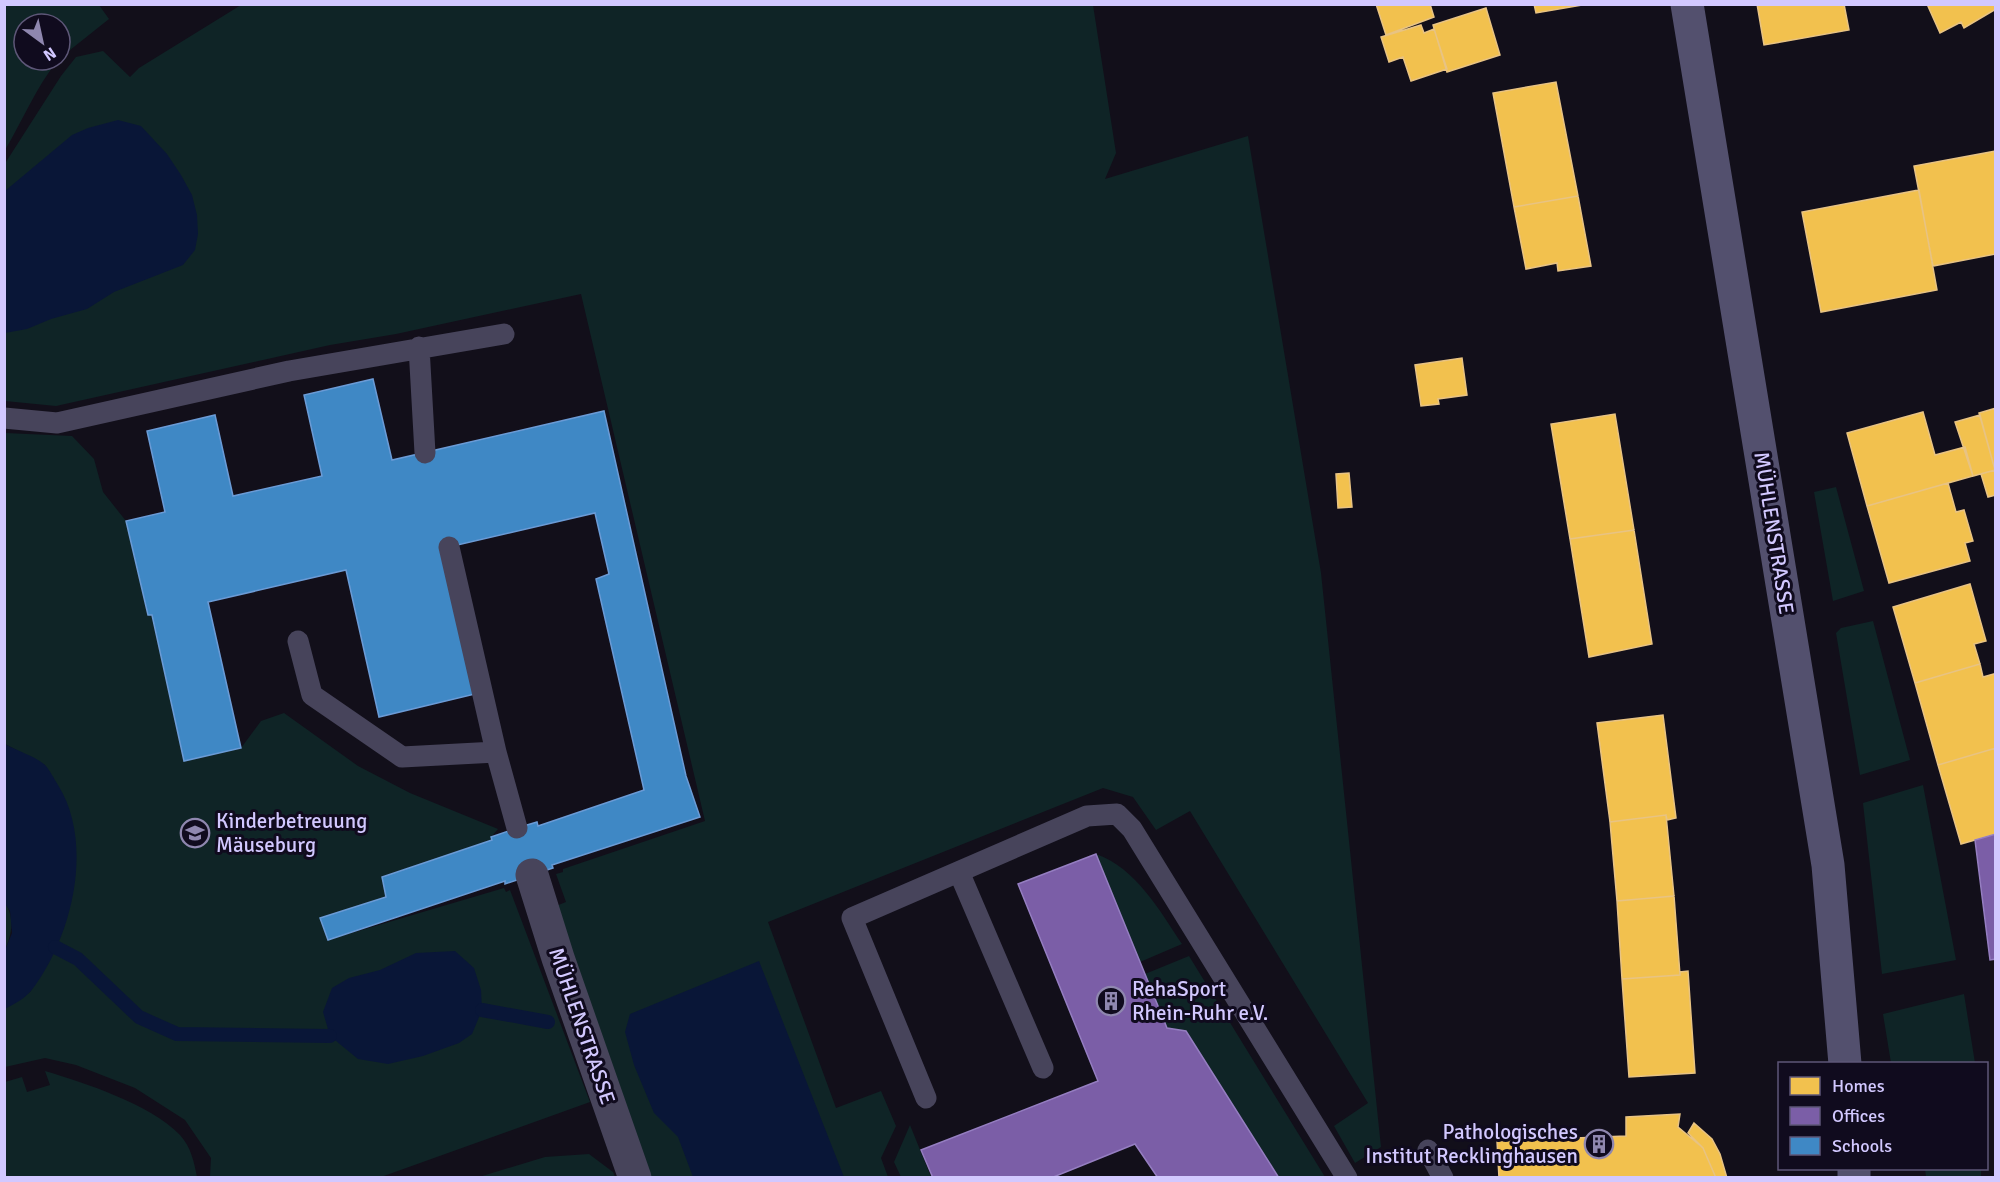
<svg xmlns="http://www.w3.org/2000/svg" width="2000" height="1182" font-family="Signika,sans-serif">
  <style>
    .green { fill: #0f2426 }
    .water { fill: #091637 }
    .homes { fill: #f2c14e; stroke: #e8c383; stroke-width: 1.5 }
    .offices { fill: #7b5ea7; stroke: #957ec1; stroke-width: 1.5 }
    .schools { fill: #3f88c5; stroke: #6b9bd6; stroke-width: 1.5 }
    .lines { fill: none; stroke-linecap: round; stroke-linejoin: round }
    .stream { stroke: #091637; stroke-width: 14 }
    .lane { stroke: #47445b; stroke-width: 21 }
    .street { stroke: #47445b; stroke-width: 33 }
    .secondary { stroke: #53506e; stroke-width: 33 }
    .labels { text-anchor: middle; stroke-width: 6; stroke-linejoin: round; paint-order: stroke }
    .street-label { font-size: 21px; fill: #d2c8ff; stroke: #100b1e }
    .poi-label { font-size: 21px; fill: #d2c8ff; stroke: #100b1e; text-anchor: start }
  </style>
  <rect width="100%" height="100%" fill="#120f1a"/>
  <path class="green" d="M5,4L99,5L109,19L60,58V24H24V60H58C36,87 23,120 5,150Z
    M241,5H1093L1116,153L1105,179L1248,136L1321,573L1381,1147L1355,1163L1334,1126L1368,1103L1190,811L1156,830L1133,797L1103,788L768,922L836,1108L881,1091L896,1126L881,1158L888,1177H650L556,906L566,902L556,874L563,872V869L705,821L581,294L396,334L330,345L56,406L5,401L4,165L61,76L76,57L103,51L130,77L139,68Z
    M5,433L72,436L94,459L103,492L126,521L148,615H152L184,761L241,748L261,721L284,713L358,766L410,793L498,829L491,837L492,840L383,876L386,897L320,919L328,940L504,888L506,892L510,890L590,1102L381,1177H210L211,1158L185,1120L135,1088L76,1065L45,1058L5,1067L4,1009L30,992L47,964L64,927L74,883L45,765L5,744Z
    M1836,487L1864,591L1833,601L1814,492Z
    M1873,621L1910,760L1860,775L1836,633L1841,628Z
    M1923,785L1956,960L1882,974L1863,803Z
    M1096,854C1136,868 1160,911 1182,944L1140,962Z
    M5,902C15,919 12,933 5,950Z
    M1189,956L1325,1177H1279L1186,1031L1167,1028L1145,974Z
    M1964,994L1975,1063H1891L1883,1014Z
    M45,1071C85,1083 150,1104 180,1135C191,1147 194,1162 197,1177H5V1082L22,1077L27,1092L50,1085Z
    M910,1125L931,1177H901L894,1162Z
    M589,1154L613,1172L615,1177H479L545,1157Z
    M1925,1169H1981V1177H1926Z"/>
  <path class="water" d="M118,120L141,126L167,154L181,175L192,195L197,215L198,234L195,250L183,265L114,292L87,309L51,319L27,329L5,333V191L72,135L88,128Z
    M5,744C17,751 35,756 45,765C50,770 54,779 58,785C95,844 72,938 31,991C24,999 14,1004 5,1009V950L12,933L10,911L4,902Z
    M455,951L474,968L481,990L482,1010L472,1034L459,1043L423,1056L388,1064L358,1059L330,1036L323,1012L332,988L349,978L380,970L416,953Z
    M759,961L844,1177H693L678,1137L654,1113L634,1065L625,1032L630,1014Z"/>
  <path class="homes" d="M1376,4H1430L1434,17L1386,35Z
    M1534,4H1588L1536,13Z
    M1757,4H1844L1849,30L1764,45Z
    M1927,4H1996V9L1964,28L1961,22L1940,33Z
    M1486,8L1500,55L1447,72L1433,25Z
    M1421,25L1424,33L1434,29L1447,69L1411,81L1403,57L1389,62L1381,37Z
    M1556,82L1578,196L1514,207L1493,93Z
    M1996,151V254L1933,266L1914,166Z
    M1919,190L1937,290L1821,312L1802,212Z
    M1578,196L1591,266L1558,271L1557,263L1526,269L1514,207Z
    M1462,358L1467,395L1438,399L1439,404L1421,406L1415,365Z
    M1996,408V470H1995L1979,413Z
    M1923,412L1935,455L1965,447L1973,476L1867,506L1847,433Z
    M1615,414L1634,530L1570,539L1551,424Z
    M1980,415L1995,470L1973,476L1955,422Z
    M1995,470L1996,495L1988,497L1981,474Z
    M1349,473L1352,507L1338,508L1336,474Z
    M1948,483L1956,512L1964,510L1973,541L1965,543L1970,561L1889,583L1867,506Z
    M1634,530L1652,644L1589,657L1570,539Z
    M1970,584L1986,641L1974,644L1980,664L1915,683L1893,607Z
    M1980,664L1983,677L1994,674L1996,678V748L1938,765L1915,683Z
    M1663,715L1676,818L1667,820L1666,815L1610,822L1597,723Z
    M1996,748V834L1961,844L1938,765Z
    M1666,815L1674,896L1617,901L1610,822Z
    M1674,896L1680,975L1622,979L1617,901Z
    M1688,971L1695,1073L1629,1077L1622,979L1680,975V972Z
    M1680,1114L1678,1127L1703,1148L1716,1178H1499L1497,1141L1626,1136V1117Z
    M1694,1123L1712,1139L1720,1154L1727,1178H1716L1703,1148L1688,1133Z"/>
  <path class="offices" d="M1996,834V959L1990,960L1975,840Z
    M1096,854L1167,1028L1186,1031L1279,1178H1158L1135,1144L1051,1178H933L921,1150L1098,1081L1018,884Z"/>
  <path class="schools" d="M373,379L392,460L604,411L686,776L700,817L552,865L553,868L505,884V881L328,940L320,918L386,897L382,877L492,840L491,837L517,828L537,822L538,826L644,790L596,579L609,574L595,513L440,549L475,694L379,717L346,570L208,602L241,748L184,761L152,615H148L126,521L165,512L147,431L215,415L233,496L322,476L304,395Z"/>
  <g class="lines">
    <path class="stream" d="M55,947L78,959L139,1017L177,1034L330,1036
      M482,1010L548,1022"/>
    <path class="lane" d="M419,347L425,453
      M4,418L57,423L289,371L504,334
      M449,547L496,752L517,828
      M298,641L312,695L402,757L496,752
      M959,872L1043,1068
      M926,1098L852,918L1087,816L1117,814L1132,829L1347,1178
      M1428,1150L1443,1178"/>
    <path class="street" d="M532,875L558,958L635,1178"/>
    <path class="secondary" d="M1687,4L1828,865L1845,1064
      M1854,1168V1178"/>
  </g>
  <defs>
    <g id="school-ring" transform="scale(1.5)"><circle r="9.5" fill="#100b1e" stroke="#8f87af" stroke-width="1.5"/><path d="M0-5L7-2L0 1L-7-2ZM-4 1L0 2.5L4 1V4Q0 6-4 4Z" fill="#8f87af"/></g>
    <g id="building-ring" transform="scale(1.5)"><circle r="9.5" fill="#100b1e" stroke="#8f87af" stroke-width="1.5"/><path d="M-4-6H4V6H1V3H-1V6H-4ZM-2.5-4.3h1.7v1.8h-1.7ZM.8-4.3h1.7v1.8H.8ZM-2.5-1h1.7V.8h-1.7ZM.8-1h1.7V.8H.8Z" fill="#8f87af"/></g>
  </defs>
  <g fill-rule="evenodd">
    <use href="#school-ring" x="195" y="833"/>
    <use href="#building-ring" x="1111" y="1001"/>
    <use href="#building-ring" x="1599" y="1144"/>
  </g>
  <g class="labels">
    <g class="street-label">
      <text transform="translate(1774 533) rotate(81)" y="7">MÜHLENSTRASSE</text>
      <text transform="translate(582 1026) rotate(71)" y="7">MÜHLENSTRASSE</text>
    </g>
    <g class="poi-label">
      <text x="216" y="828">Kinderbetreuung<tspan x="216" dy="24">Mäuseburg</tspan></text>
      <text x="1132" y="996">RehaSport<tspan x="1132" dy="24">Rhein-Ruhr e.V.</tspan></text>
      <text x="1578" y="1139" text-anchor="end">Pathologisches<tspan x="1578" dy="24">Institut Recklinghausen</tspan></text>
    </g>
  </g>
  <rect width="2000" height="1182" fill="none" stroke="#d2c8ff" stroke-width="12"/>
  <rect x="1778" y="1062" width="210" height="108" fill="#100b1e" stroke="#5e5778" stroke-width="1.5"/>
  <rect x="1790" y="1077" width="30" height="18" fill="#f2c14e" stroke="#5e5778" stroke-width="1.5"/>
  <text x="1832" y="1092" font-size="18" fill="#d2c8ff">Homes</text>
  <rect x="1790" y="1107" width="30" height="18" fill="#7b5ea7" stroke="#5e5778" stroke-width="1.5"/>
  <text x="1832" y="1122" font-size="18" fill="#d2c8ff">Offices</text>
  <rect x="1790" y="1137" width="30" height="18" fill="#3f88c5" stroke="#5e5778" stroke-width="1.5"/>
  <text x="1832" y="1152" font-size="18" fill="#d2c8ff">Schools</text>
  <g transform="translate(42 42) rotate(147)"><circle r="28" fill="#100b1e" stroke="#5e5778" stroke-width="1.5"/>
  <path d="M0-4.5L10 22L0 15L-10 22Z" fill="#8f87af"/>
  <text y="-9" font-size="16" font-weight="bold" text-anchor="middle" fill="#d2c8ff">N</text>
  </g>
</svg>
